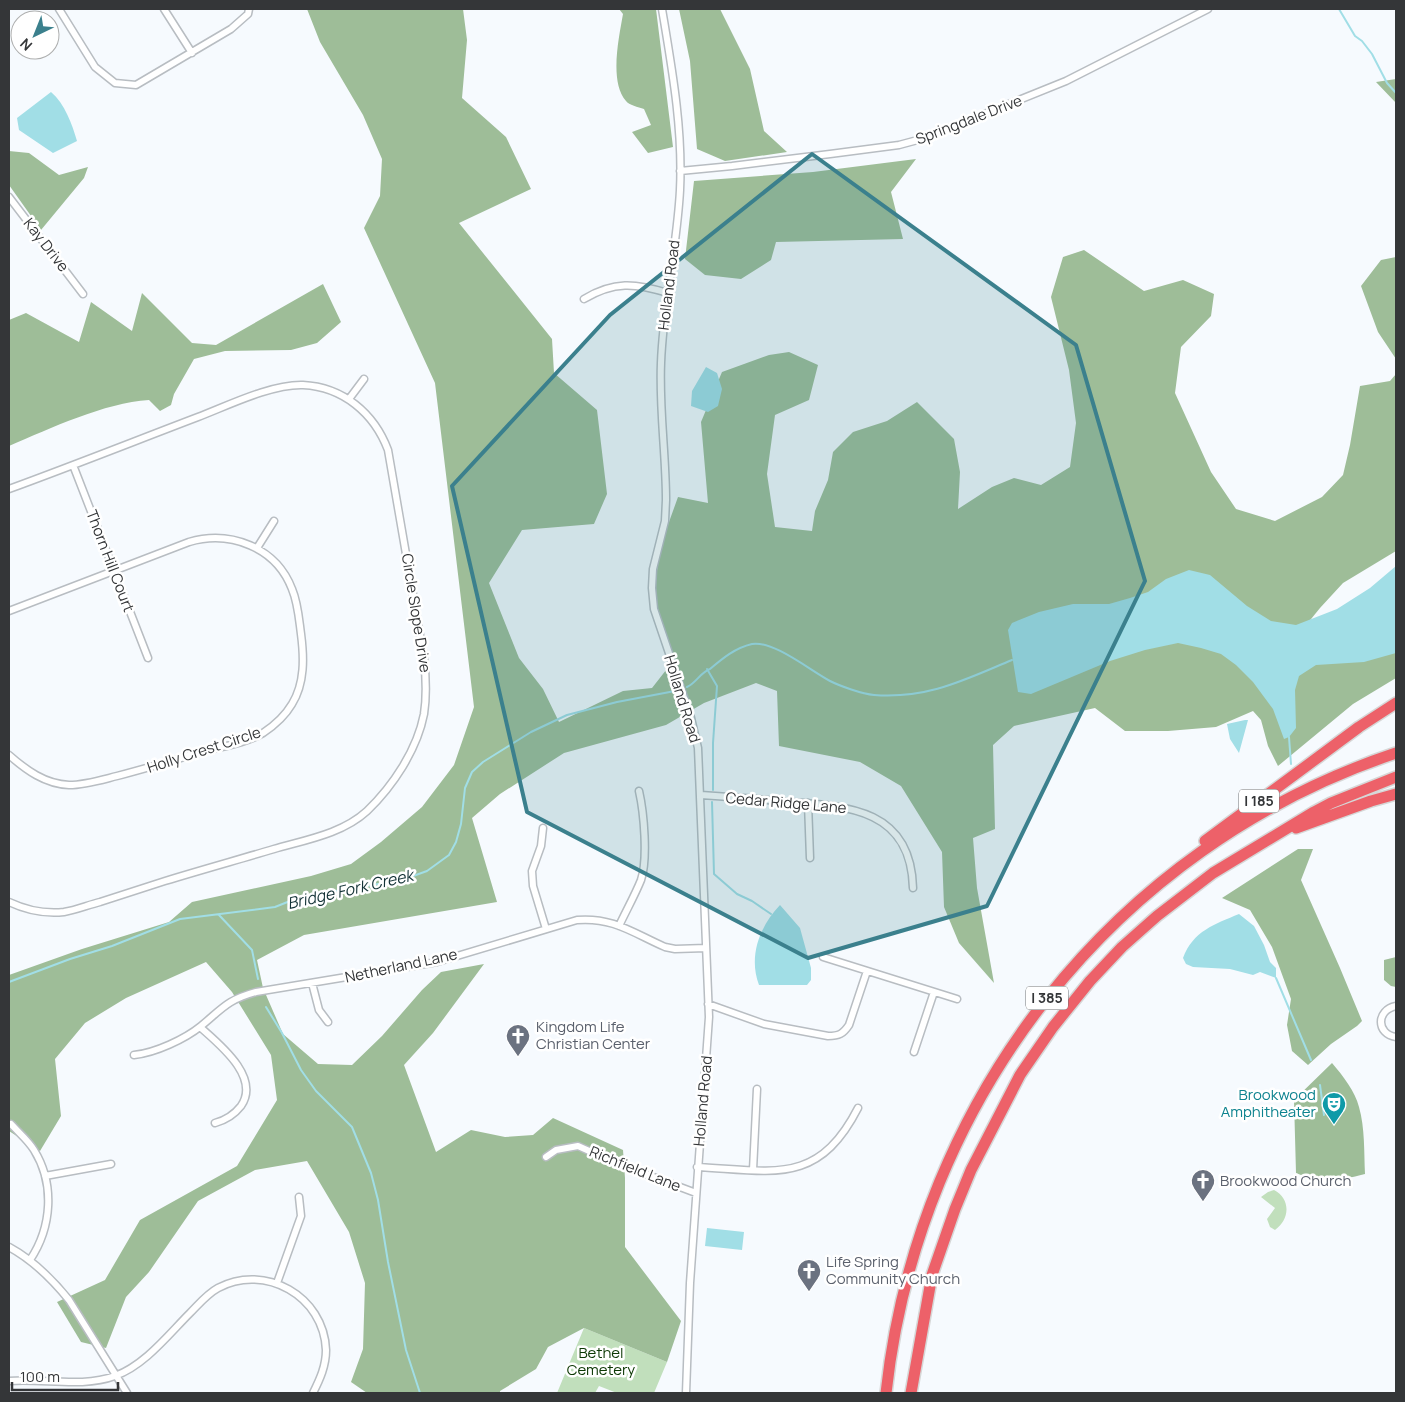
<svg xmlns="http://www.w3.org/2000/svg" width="1405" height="1402" font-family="Manrope,sans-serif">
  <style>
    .green { fill: #c1dfbc }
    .forest { fill: #9ebd98 }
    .water { fill: #a1dee6 }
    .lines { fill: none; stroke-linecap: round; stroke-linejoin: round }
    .stream { stroke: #a1dee6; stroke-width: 2 }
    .street-casing { stroke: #b8bdc2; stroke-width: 9 }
    .highway-casing { stroke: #d6d7d7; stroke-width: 14 }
    .street { stroke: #fff; stroke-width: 6 }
    .highway { stroke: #ed6169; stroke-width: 11 }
    .marked { fill: #3b808d; fill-opacity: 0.2; stroke: #3b808d; stroke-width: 4; stroke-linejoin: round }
    .labels { text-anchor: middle; stroke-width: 5; stroke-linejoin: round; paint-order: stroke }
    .shield { fill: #fff; stroke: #717274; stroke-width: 1 }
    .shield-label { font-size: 14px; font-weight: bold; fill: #343638 }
    .street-label { font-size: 15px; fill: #343638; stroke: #fff }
    .worship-label { font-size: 15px; fill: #5b616d; stroke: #fff; text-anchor: start }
    .culture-label { font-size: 15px; fill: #0d838f; stroke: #fff; text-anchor: end }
    .park-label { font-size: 15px; fill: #0c3804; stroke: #fff }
    .water-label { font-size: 16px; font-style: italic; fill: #143337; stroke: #fff }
  </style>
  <rect width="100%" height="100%" fill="#f6fafe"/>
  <path class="green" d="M1274,1190C1291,1199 1290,1219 1275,1230L1270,1227L1267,1219L1275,1208L1261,1197L1268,1192Z
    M584,1328L667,1362L654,1393H617L599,1386L595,1393H557Z"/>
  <path class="forest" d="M307,9H463L467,40L462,98L506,137L531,189L459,223L552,339L554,373L597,410L607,494L594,524L522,530L489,583L519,658L543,689L559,722L623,691L652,688L670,665L652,610L660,547L678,497L708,503L701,422L722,372L769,355L789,352L818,365L809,400L775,415L767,474L775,527L812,531L815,511L828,480L833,452L853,432L887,421L917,402L954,439L960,472L958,509L992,487L1014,478L1041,485L1070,467L1076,423L1069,370L1051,297L1063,257L1084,250L1144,291L1183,280L1214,294L1211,316L1181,347L1175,393L1211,472L1236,509L1275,521L1322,497L1343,475L1350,445L1360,386L1390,381L1396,374V551L1343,583L1320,608L1307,624L1396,630V678L1353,704L1278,766L1268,746L1261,720L1253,711L1216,727L1168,731H1125L1095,708L1014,726L993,745L995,829L973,838L977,888L994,983L959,943L944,907L942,852L901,786L860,762L779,746L777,691L756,683L704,703L666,725L564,753L500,794L472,818L497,902L304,935L257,960L263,988L283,1034L318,1064L352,1065L382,1036L422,990L441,972L484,964L433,1033L404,1065L436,1152L471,1130L505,1137L533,1135L553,1118L623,1150L625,1178V1247L681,1321L667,1362L584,1328L548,1347L536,1369L500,1391V1393H367L351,1382L363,1349L365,1283L349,1232L307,1161L255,1170L198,1201L149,1272L126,1297L106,1348L81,1342L57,1302L105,1280L140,1220L237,1166L277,1100L271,1055L232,992L206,962L126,998L85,1023L55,1059L61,1116L40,1151L9,1131V975L82,949L169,922L192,902L311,876L351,864L381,842L422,807L454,765L474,707L435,383L364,228L380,196L382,159L363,115L320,42Z
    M619,9H656L673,147L648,153L632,132L651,125L644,109C638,107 629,105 626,101C609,82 619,37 623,14Z
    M679,9H720L750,69L764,131L787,152L725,161L697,149L690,61Z
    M1396,79V103L1376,82Z
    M9,151L29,153L59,175L88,167L84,178L41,230L9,185Z
    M916,159L891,192L903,239L776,242L771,260L741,279L705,275L685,259L694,181L813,172Z
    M1396,257V359L1378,332L1361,286L1381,260Z
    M323,284L341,322L317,343L291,350L225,351L194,359L174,394L171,405L160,411L149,400C104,403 51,428 9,446V320L26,313L79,342L91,302L132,331L142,293L192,343L216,345Z
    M1298,849H1313L1301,880L1340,968L1362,1021L1357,1026L1331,1044L1308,1065L1292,1051L1287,1025L1291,999L1272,947L1250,910L1222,898Z
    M1396,957V987L1391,986L1384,980V960Z
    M1332,1063C1343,1076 1355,1091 1359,1107C1365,1128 1364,1152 1365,1174C1339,1181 1321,1184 1296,1173L1294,1100Z"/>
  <path class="water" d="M51,92C65,104 72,124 77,141L53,153L19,130L17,118Z
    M706,367L717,373L722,389L718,406L708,412L691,406L692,391Z
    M1396,566V653L1364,662L1316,665L1299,676L1295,690L1296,728L1289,737L1284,739L1273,709L1253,682L1236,665L1221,654L1201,648L1178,643L1145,650L1110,661L1031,694L1018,692L1008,630L1012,623L1039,612L1073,604H1109L1130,598L1148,592L1166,579L1189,570L1210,575L1247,606L1271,621L1296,625L1337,609L1370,588Z
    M1245,720H1248L1239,753L1230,739L1227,724Z
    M780,905L800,928L811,968V980L807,985H759C748,956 760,926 780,905Z
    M1239,914L1254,926L1264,945L1270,962L1276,968V978L1260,972L1253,975L1230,969L1193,967L1186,964L1183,958C1193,931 1215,924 1239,914Z
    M707,1228L744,1232L742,1250L705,1246Z"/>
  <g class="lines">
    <path class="stream" d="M1339,9L1355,36L1362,41L1372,54L1387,83L1396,93
      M707,669L717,686L713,743V790
      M687,687C696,683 701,672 710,669C723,658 735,648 752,644C773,640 811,671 830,681C840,686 862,694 874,695C928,699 964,680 1012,660
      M1289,737L1291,764
      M712,802L714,874L737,894L752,901L771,914
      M219,915L252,950L258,979
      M1276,978L1311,1060
      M9,982L70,959L112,946L180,919L275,907L300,897L402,880L427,871L449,855L456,842L461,824L465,788L472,772L483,762L531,732L567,715L617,702L675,691
      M266,1007L282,1033L301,1070L316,1091L352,1127L371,1173L378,1200L388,1262L406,1350L420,1393
      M1320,1085L1324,1115"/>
    <g class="street-casing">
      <path id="street" d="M59,9L95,67L115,83L136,85L231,29L248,14L249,9
        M164,9L192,53
        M662,9C672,69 683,129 680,190C677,248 663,305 661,363C659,409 666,454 666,500L665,521L653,569L652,588L654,609L691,718L698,748L709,1017L690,1283L686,1393
        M680,171L732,166L830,154L899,145L925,138L1066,81L1208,9
        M9,197L83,294
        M584,299C614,281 635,283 668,293
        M349,399L364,379
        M73,465L148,658
        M9,489C72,466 135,441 198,417C227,406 271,384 303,385C343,387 374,413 388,450L424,658C426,677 427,695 424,714C417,750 393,786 367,811C342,834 305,840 274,849C237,860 201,870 165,881C143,888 122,895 100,902C88,905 76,910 64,912C45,914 26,910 9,902
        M257,548L274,521
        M9,611L189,542C230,530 276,547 292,589C298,603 299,619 301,634C304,657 305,683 292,704C285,716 275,725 263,733C244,744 219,747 198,753C171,761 144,769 117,776C101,780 85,785 69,785C45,784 26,770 9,755
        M701,795C730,797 759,799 789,802C850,806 911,810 913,888
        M808,803L810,858
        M543,828L541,846L532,871L533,886L546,929
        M619,926C626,911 635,895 641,880C648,859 644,813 639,791
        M823,957L957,999
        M312,983L319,1010L328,1022
        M708,1004L764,1024L828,1036C839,1036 843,1034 849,1025L867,971
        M1396,1006C1376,1010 1376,1034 1396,1037
        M200,1027C219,1044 261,1077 241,1106C234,1115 226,1120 215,1123
        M914,1052L934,992
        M134,1055C155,1053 185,1039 201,1026C223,1008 227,1000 256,992L437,962L577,920C613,917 633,933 665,947L675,949L706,948
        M11,1124C19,1133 28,1140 34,1150C55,1184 52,1227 30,1260
        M546,1157L556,1150L578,1146L616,1163L696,1193
        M697,1167C773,1171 818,1186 858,1108
        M753,1170L757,1089
        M45,1176L111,1164
        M9,1247C33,1260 52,1279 69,1300L127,1393
        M277,1283L301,1216L299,1197
        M9,1381C43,1378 82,1388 115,1376C145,1365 168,1335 190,1313C199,1304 207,1294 218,1288C265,1263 324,1296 326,1350C326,1366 320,1379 313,1393"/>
    </g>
    <g class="highway-casing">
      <path id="highway" d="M1296,828L1371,801L1396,794
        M1205,841L1359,727L1396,703
        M886,1393C918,1099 1114,847 1396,753
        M911,1393L932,1275L955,1209L971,1170L1020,1075L1053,1027L1090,981L1122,947L1157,916L1213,873L1314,812L1331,803L1396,777"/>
    </g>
    <use href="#street" class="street"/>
    <use href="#highway" class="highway"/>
  </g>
  <path class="marked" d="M812,154L1076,345L1145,581L987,906L808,958L527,812L452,486L610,315Z"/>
  <defs>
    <g id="church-pin" transform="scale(1.25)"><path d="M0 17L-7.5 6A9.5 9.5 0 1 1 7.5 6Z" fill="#6b7280" stroke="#fff"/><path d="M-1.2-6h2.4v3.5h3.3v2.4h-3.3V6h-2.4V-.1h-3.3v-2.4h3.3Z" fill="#fff"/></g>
    <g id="theatre-pin" transform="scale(1.25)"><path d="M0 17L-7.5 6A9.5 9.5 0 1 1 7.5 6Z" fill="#0f9aa8" stroke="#fff"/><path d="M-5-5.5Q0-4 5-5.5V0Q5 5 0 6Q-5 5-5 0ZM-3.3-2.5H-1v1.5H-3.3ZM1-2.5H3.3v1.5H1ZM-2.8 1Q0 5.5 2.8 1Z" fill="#fff"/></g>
  </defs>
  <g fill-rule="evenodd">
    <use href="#church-pin" x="518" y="1036"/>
    <use href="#theatre-pin" x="1334" y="1104"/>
    <use href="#church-pin" x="1203" y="1181"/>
    <use href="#church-pin" x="809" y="1271"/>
  </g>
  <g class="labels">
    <g class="shield">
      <rect x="1239" y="789.5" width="40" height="23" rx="4"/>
      <rect x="1026" y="986.5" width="42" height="23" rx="4"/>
    </g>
    <g class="shield-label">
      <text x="1259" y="806">I 185</text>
      <text x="1047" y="1003">I 385</text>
    </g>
    <g class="street-label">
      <text transform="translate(969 120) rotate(-21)" y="5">Springdale Drive</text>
      <text transform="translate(46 245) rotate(52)" y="5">Kay Drive</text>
      <text transform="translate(669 285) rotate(-83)" y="5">Holland Road</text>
      <text transform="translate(110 561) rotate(69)" y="5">Thorn Hill Court</text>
      <text transform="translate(416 613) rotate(81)" y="5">Circle Slope Drive</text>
      <text transform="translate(682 699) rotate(73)" y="5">Holland Road</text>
      <text transform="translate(204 750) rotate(-18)" y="5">Holly Crest Circle</text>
      <text transform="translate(786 803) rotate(5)" y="5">Cedar Ridge Lane</text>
      <text transform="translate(401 966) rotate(-12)" y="5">Netherland Lane</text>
      <text transform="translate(703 1101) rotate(-85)" y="5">Holland Road</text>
      <text transform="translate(635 1169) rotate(22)" y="5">Richfield Lane</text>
    </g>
    <g class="worship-label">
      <text x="536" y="1032">Kingdom Life<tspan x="536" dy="17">Christian Center</tspan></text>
      <text x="1220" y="1186">Brookwood Church</text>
      <text x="826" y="1267">Life Spring<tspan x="826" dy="17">Community Church</tspan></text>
    </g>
    <g class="culture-label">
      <text x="1316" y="1100">Brookwood<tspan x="1316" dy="17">Amphitheater</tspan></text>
    </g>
    <g class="park-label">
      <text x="601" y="1358">Bethel<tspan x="601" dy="17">Cemetery</tspan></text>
    </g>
    <g class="water-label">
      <text transform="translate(350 889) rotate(-13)" y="6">Bridge Fork Creek</text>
    </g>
  </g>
  <rect width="1405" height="1402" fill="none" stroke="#343638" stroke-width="20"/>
  <g transform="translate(35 35) rotate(223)"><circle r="24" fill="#ffffff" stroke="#aeafaf"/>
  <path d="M0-4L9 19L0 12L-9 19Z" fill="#3b808d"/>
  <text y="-8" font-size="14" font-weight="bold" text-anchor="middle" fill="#343638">N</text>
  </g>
  <path d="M12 1382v8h106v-8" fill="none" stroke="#343638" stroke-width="2.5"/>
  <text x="20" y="1382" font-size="15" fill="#343638" stroke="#ffffff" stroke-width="4" paint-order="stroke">100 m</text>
</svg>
